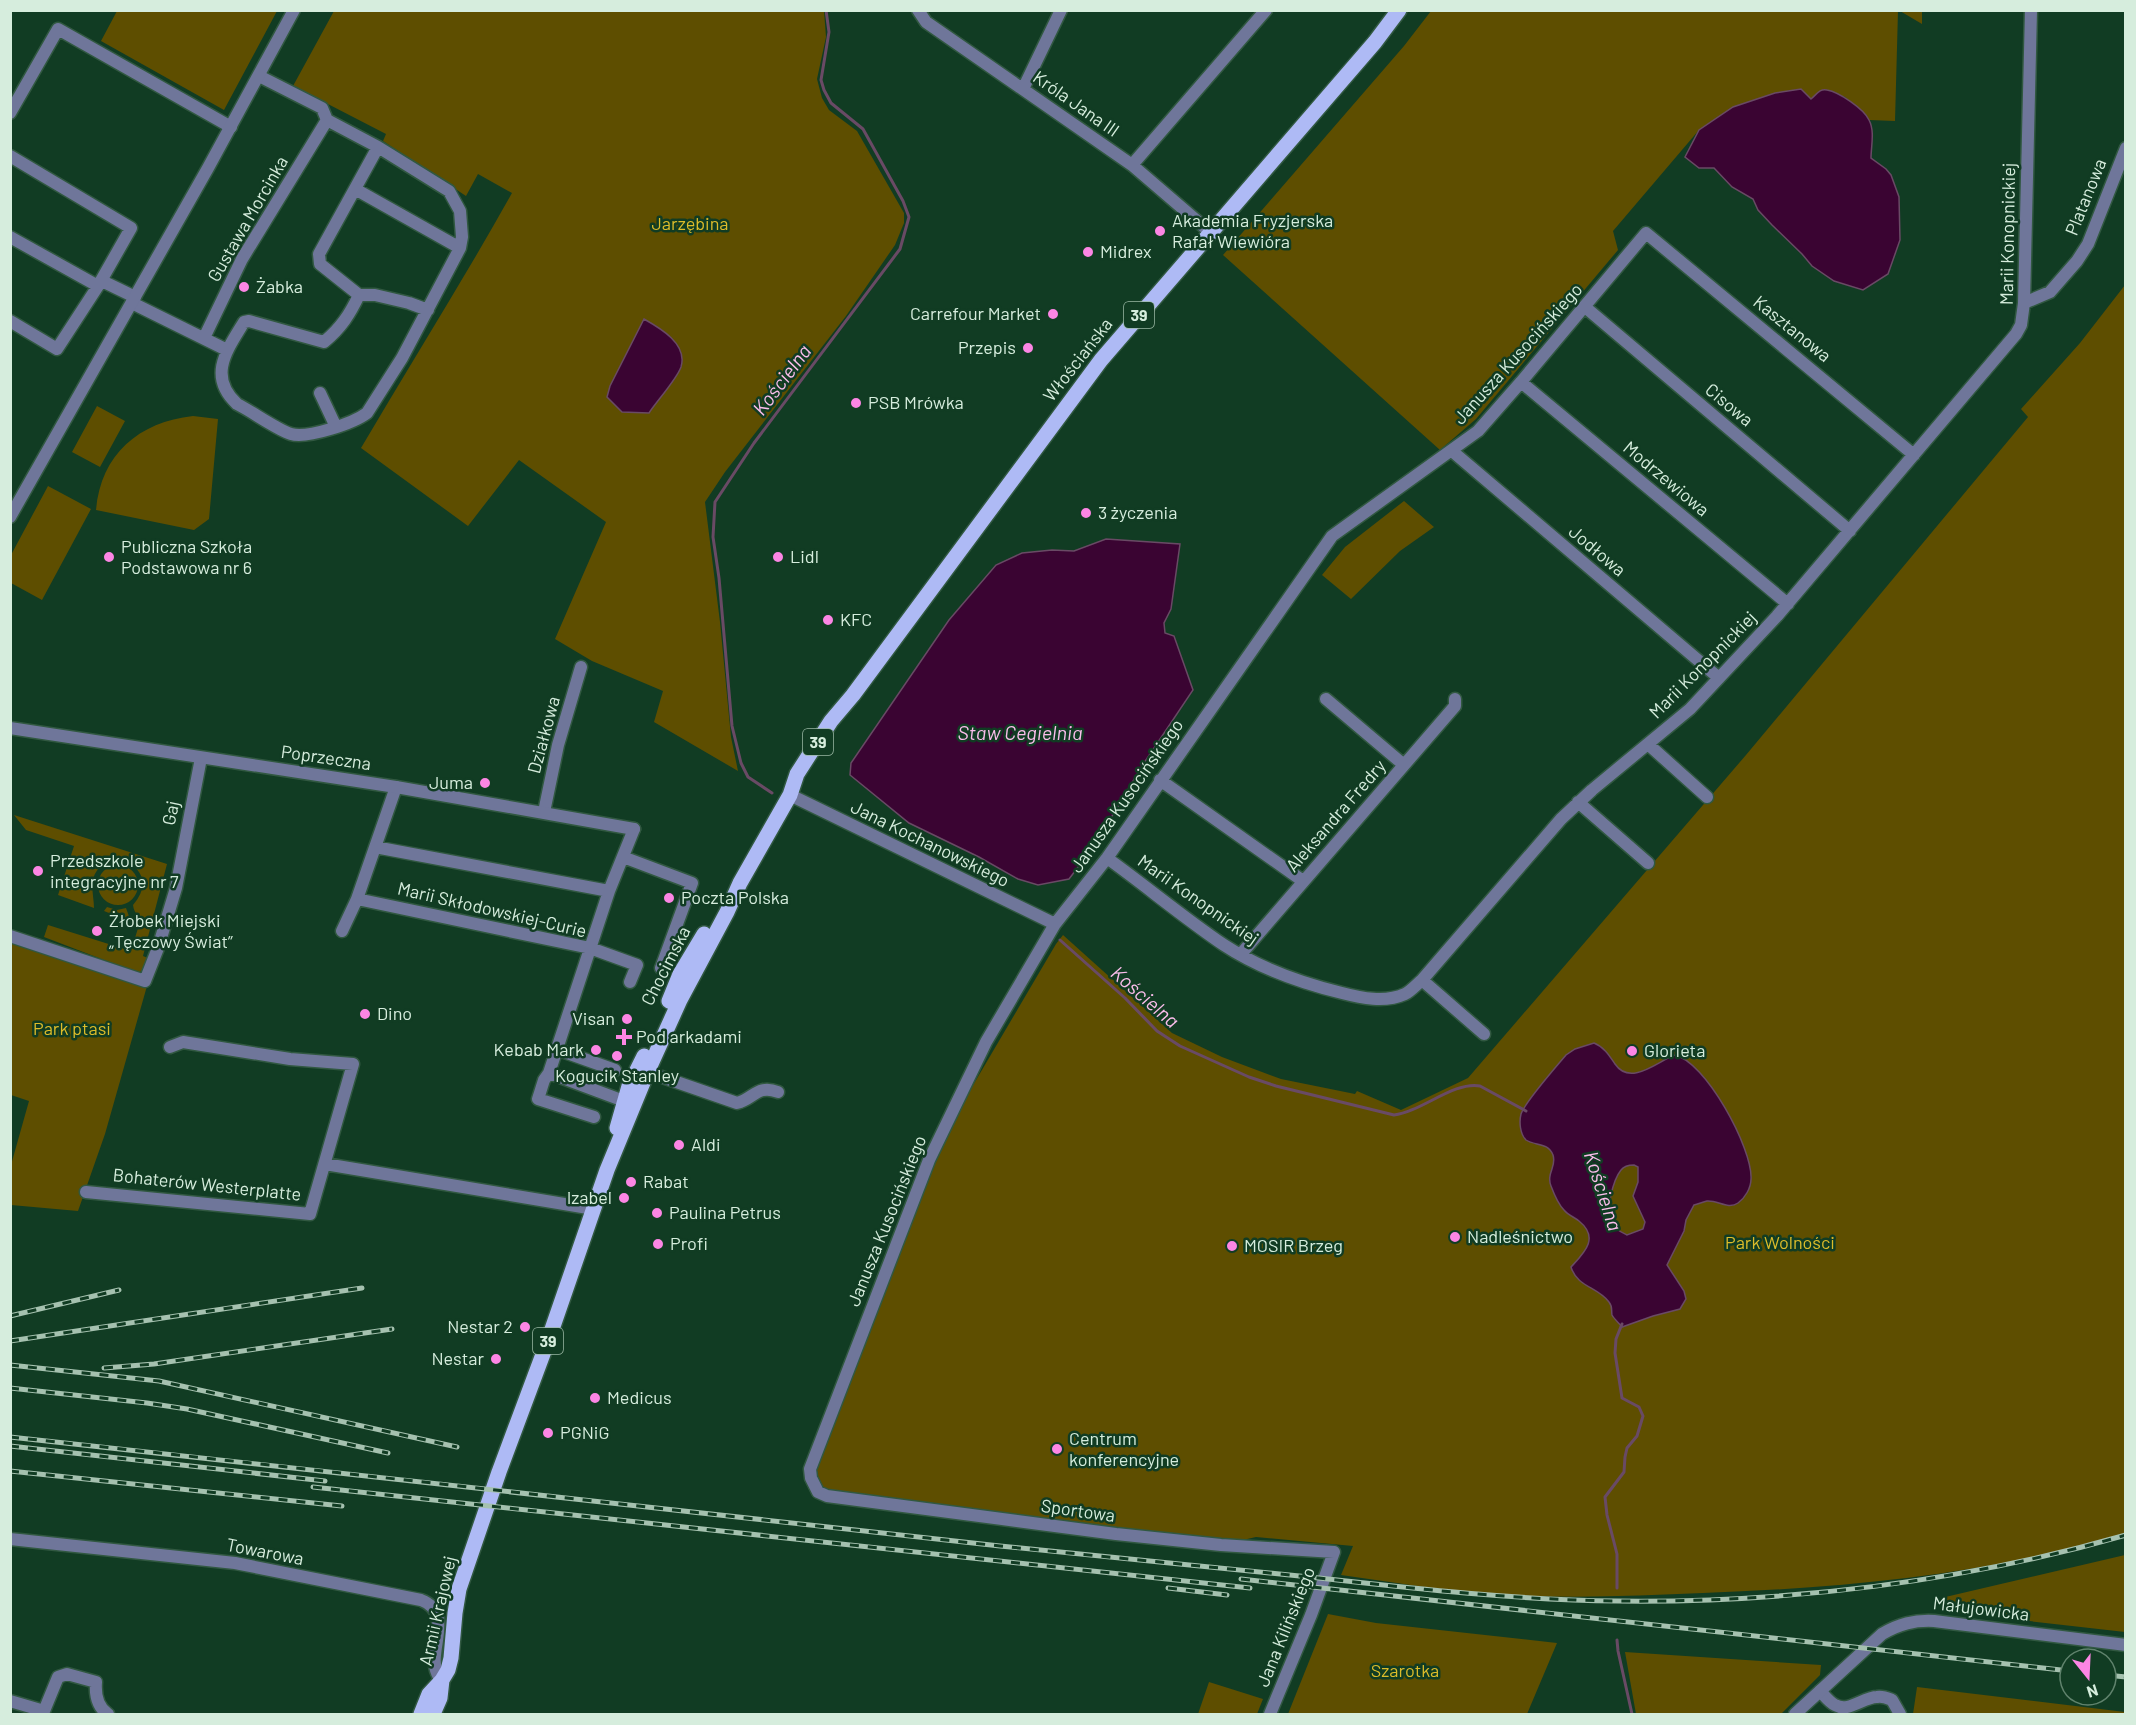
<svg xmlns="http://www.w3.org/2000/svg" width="2136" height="1725" font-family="Barlow,sans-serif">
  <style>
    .green { fill: #5e4e00 }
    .water { fill: #3a0432; stroke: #694a65; stroke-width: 1.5; fill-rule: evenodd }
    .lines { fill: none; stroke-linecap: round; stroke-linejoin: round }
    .stream { stroke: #694a65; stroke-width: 3 }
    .minor-casing { stroke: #315841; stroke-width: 15 }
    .tertiary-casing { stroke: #315841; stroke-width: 15 }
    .primary-casing { stroke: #315841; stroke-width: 18 }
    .minor { stroke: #6f769a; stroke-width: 12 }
    .tertiary { stroke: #6f769a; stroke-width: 12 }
    .primary { stroke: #aebaf5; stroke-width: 15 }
    .rail-casing { stroke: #a5c1af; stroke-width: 5 }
    .rail { stroke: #113c23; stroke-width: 3; stroke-dasharray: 9; stroke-linecap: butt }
    .poi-dot { fill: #fc86e4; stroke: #113c23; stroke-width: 2 }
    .labels { text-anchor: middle; stroke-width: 5; stroke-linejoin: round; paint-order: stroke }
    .shield { fill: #113c23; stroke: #9bb8a5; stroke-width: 1.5 }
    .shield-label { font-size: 16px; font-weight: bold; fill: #d6eddd }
    .street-label { font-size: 18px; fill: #d6eddd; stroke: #113c23 }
    .poi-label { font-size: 18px; fill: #d6eddd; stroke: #113c23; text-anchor: start }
    .park-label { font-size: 18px; fill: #ddbc2a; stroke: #113c23 }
    .water-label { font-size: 20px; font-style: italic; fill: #fabdeb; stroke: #113c23 }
  </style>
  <rect width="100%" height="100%" fill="#113c23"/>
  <path class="green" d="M117,11V10L277,11L224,110L101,41Z
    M334,11H824L826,37L817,79L822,98L829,110L857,131L904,213V223L895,245L846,316L725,472L705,502L720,622L731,737L738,771L654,722L663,691L592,661L555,639L606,522L519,460L468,526L361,448C411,363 464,279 512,193L478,174L466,196L383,141L386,134L293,86Z
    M1431,11H1898L1895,121L1869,120L1845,97L1827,90L1811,99L1699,130L1613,231L1618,250L1476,419L1440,450L1223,255L1404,46Z
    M1900,11H1922V24Z
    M2125,285V1534C1990,1574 1844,1588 1703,1593C1635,1596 1562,1599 1494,1594C1443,1591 1392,1582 1341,1575L1353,1546L1256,1537L1221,1545L818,1492L811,1478L929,1160L1056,944L1063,935L1172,1033L1222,1057L1281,1079L1355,1094L1357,1091L1401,1110L1468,1078L1746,755L2028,417L2021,409L2080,343Z
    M97,406L125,421L100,467L72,452Z
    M193,416L218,419L209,519L194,530L96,510C101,454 139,422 193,416Z
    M48,486L91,509L42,600L11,583V555Z
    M1404,501L1434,527L1400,551L1351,599L1322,575L1345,547Z
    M14,815L167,864L143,956L150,959L146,969L138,973L44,937L48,925L131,951L139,925L104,911L107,907L117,910L126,908L130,919L147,929L149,920C140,919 134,914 133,905C166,867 104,842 93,879C91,888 94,899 94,908L58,895L74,846L26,830Z
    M98 885a20 20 0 1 1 40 0a20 20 0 1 1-40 0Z
    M10,941L147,986L105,1134L78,1211L11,1205V1165L29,1101L11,1095Z
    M2125,1555V1632L1941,1611V1598Z
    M1328,1614L1376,1623L1557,1643L1527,1714H1288Z
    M1625,1652L1821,1665L1820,1675L1781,1714H1636Z
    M1209,1682L1263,1699L1257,1714H1198Z
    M1917,1687L2125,1712V1714H1913Z"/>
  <path class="water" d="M1801,89L1811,99C1816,95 1820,88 1827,90C1839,92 1864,109 1869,120C1875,131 1871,147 1871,158L1886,169L1891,175L1899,197L1900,240L1888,274L1863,290L1834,281L1812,266L1802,254L1772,225L1758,210L1753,199L1732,187L1714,168H1699L1685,157L1699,130L1733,107L1775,93Z
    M644,319C660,328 688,344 681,367C677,379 656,402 649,413L622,412L607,397L610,386Z
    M1106,539L1180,544L1171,609L1164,623L1165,633L1174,636L1193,690L1144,763L1094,846L1069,879L1038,885L1018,879L979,857L909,823L850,775L851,763L949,620L996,565L1022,553L1052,550L1074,551Z
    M1594,1043C1604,1047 1609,1055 1615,1064C1630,1086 1656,1063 1674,1055C1705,1060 1753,1149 1751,1179C1751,1188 1745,1198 1738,1203C1728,1210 1718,1200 1707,1201C1703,1202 1698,1204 1694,1205L1686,1220L1684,1231L1667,1265L1684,1291L1686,1299L1680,1309L1653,1316L1622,1327C1619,1323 1614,1319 1612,1315C1611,1310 1613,1307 1609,1302C1598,1287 1577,1287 1571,1267C1584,1253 1600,1238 1579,1221C1574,1217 1568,1215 1564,1210C1558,1204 1554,1194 1551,1186C1546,1173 1557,1167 1553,1155C1548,1142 1535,1146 1526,1140C1520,1134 1519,1122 1521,1114C1525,1102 1556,1067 1566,1055L1575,1049ZM1634,1165L1638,1167V1182L1633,1196L1645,1222L1643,1229L1627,1235C1621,1232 1614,1229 1611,1223C1605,1211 1613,1180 1621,1170C1624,1166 1629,1165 1634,1165Z"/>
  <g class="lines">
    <path class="stream" d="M772,793L748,777L741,763L732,726L719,578L713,537L715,502L754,443L900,249L909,217L903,201L863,129L831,103L824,90L821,80L829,32L826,10
      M1060,940L1125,998L1157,1031L1180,1046L1249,1077L1276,1086L1394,1115C1421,1112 1454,1081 1480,1086L1526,1111
      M1617,1588V1554L1607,1515L1605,1497L1624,1472L1625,1457L1627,1448L1637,1436L1643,1416L1639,1407L1622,1398L1615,1353L1616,1339L1622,1324
      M1617,1640L1618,1651L1632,1714"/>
    <g class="minor-casing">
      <path id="minor" d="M918,10L926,22L1132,165L1210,232
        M259,76L322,108L327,120L378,147L449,191L460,211L462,237L460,248L402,358L367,413C354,423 307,439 291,434C276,429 253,412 237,404C207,376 227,350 244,322L249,321L324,342C341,328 350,314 359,295
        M1023,89L1061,10
        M10,113L58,29L231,127
        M378,147L319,254L320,264L359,295H375L409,303L428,310
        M10,156L131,228L98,286L57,349L10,321
        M1132,165L1266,10
        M355,189L460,248
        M10,237L98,286
        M102,281L135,297
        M132,303L227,350
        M2024,303L2050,292L2077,261L2088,244L2126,148
        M1585,307L1850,531
        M204,338L242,259L327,120
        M1521,382L1788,604
        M320,393L336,427
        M1452,451L1719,678
        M1326,699L1404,765
        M1649,745L1707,797
        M1160,780L1303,881
        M790,795L1055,924
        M1578,802L1648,863
        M544,812L558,745L581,667
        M375,847L609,891
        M623,857L692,883L661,968
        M1107,858C1146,886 1184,918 1224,945C1259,968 1301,983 1342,993C1361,998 1385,1003 1405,994C1411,991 1417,984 1422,980L1561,819L1592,790L1690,709L1777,616L2016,334L2021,325L2024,303L2031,10
        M357,899L590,948L637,965L630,982
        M342,931L357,899L396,787
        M10,936L145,981L158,948L176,888L201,758
        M1241,954L1455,706V699
        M1422,980L1484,1034
        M556,1049L615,1070
        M639,1069L737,1103C754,1099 757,1084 778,1092
        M549,1073L624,1101
        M594,1117L538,1099L544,1080L549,1073L609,891L634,829
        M325,1164L594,1209
        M86,1192L310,1214L353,1064L290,1059L183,1042L170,1047
        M10,1539L235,1563L421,1600C455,1613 427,1651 437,1673C438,1676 440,1678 442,1680
        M1820,1691C1825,1696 1829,1702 1835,1705C1849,1713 1863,1697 1877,1697C1883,1696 1887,1698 1892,1700L1900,1714
        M10,1701L44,1711L43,1714
        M44,1711L58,1677L67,1674L96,1682C95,1695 97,1707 108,1714
        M1270,1714L1311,1615L1334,1552L1221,1545L1116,1534L827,1496L818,1492L811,1478L810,1469L929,1160L986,1042L1055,924L1107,858L1332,536L1478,431L1521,382L1646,233L1914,455"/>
    </g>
    <g class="tertiary-casing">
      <path id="tertiary" d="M10,517L208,168L294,10
        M10,728L396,787L634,829
        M1795,1714L1882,1634C1899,1624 1914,1620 1934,1621L2126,1645"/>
    </g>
    <g class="primary-casing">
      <path id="primary" d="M669,1001L680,974L704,934
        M617,1128L629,1086L644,1056
        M421,1714L429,1694L442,1680L448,1670L451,1658L455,1613L459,1589L499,1472L549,1338L607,1170L647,1073L680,1000L727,912L740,883L790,795L797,774L831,721L853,695L1101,360L1375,42L1399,10
        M433,1714L440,1698L442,1680"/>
    </g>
    <use href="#minor" class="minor"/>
    <use href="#tertiary" class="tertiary"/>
    <use href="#primary" class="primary"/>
    <g class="rail-casing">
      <path id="rail" d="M10,1316L119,1290
        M10,1341L362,1288
        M10,1365L159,1381L457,1447
        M104,1368L154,1364L392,1329
        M10,1388L147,1403L187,1409L388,1453
        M10,1437C340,1472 670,1510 1000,1546C1106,1557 1213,1567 1319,1578C1418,1589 1518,1600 1618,1601C1787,1603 1963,1582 2126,1535
        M10,1446L325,1481
        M10,1471L342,1506
        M313,1487L1250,1588
        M1241,1579L2070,1671
        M1168,1588L1227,1595
        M2106,1675L2126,1677"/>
    </g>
    <use href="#rail" class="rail"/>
  </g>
  <g class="poi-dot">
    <circle cx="1160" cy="231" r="6"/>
    <circle cx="1088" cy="252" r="6"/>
    <circle cx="244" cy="287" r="6"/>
    <circle cx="1053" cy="314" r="6"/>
    <circle cx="1028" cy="348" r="6"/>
    <circle cx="856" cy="403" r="6"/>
    <circle cx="1086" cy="513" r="6"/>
    <circle cx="109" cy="557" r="6"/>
    <circle cx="778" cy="557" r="6"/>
    <circle cx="828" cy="620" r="6"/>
    <circle cx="485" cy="783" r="6"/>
    <circle cx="38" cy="871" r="6"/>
    <circle cx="669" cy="898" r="6"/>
    <circle cx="97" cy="931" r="6"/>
    <circle cx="365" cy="1014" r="6"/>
    <circle cx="627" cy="1019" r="6"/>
    <path d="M621 1028h6v6h6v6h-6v6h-6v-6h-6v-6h6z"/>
    <circle cx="596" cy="1050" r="6"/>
    <circle cx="1632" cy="1051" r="6"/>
    <circle cx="617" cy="1056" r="6"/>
    <circle cx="679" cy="1145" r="6"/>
    <circle cx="631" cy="1182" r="6"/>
    <circle cx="624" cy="1198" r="6"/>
    <circle cx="657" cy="1213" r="6"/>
    <circle cx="1455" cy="1237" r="6"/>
    <circle cx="658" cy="1244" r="6"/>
    <circle cx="1232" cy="1246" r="6"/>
    <circle cx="525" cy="1327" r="6"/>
    <circle cx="496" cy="1359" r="6"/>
    <circle cx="595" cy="1398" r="6"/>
    <circle cx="548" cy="1433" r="6"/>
    <circle cx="1057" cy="1449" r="6"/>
  </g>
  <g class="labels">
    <g class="shield">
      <rect x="1124" y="302" width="30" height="26" rx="4.5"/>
      <rect x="803" y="729" width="30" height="26" rx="4.5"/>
      <rect x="533" y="1328" width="30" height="26" rx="4.5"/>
    </g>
    <g class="shield-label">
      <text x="1139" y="321">39</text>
      <text x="818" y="748">39</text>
      <text x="548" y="1347">39</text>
    </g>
    <g class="street-label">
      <text transform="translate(1076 104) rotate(35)" y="6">Króla Jana III</text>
      <text transform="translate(2086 197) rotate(-68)" y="6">Platanowa</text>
      <text transform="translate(248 219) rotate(-60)" y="6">Gustawa Morcinka</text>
      <text transform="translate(2008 234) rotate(-89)" y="6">Marii Konopnickiej</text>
      <text transform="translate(1792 329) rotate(39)" y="6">Kasztanowa</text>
      <text transform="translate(1518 354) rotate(-48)" y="6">Janusza Kusocińskiego</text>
      <text transform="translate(1078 360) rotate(-52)" y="6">Włościańska</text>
      <text transform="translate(1729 405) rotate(40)" y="6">Cisowa</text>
      <text transform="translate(1666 479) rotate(40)" y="6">Modrzewiowa</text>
      <text transform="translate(1597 551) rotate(40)" y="6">Jodłowa</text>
      <text transform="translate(1703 665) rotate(-45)" y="6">Marii Konopnickiej</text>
      <text transform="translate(544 735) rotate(-75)" y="6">Działkowa</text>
      <text transform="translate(326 758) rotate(8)" y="6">Poprzeczna</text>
      <text transform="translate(1127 796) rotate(-55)" y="6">Janusza Kusocińskiego</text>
      <text transform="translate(171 813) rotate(-79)" y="6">Gaj</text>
      <text transform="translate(1336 816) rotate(-49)" y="6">Aleksandra Fredry</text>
      <text transform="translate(930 844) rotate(26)" y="6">Jana Kochanowskiego</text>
      <text transform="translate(1198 900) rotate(35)" y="6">Marii Konopnickiej</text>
      <text transform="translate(492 910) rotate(13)" y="6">Marii Skłodowskiej-Curie</text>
      <text transform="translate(666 966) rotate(-63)" y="6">Chocimska</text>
      <text transform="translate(207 1185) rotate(6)" y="6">Bohaterów Westerplatte</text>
      <text transform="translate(887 1221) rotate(-68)" y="6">Janusza Kusocińskiego</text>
      <text transform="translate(1078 1511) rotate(8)" y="6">Sportowa</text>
      <text transform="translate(265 1552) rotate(11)" y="6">Towarowa</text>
      <text transform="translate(1981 1609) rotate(7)" y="6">Małujowicka</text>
      <text transform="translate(438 1611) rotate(-77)" y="6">Armii Krajowej</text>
      <text transform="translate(1286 1627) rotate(-68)" y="6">Jana Kilińskiego</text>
    </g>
    <g class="poi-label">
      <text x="1172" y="227">Akademia Fryzjerska<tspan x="1172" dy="21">Rafał Wiewióra</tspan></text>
      <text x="1100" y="258">Midrex</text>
      <text x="256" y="293">Żabka</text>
      <text x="1041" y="320" text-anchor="end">Carrefour Market</text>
      <text x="1016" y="354" text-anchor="end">Przepis</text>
      <text x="868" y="409">PSB Mrówka</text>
      <text x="1098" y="519">3 życzenia</text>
      <text x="121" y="553">Publiczna Szkoła<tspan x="121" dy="21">Podstawowa nr 6</tspan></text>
      <text x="790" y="563">Lidl</text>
      <text x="840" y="626">KFC</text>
      <text x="473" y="789" text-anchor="end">Juma</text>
      <text x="50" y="867">Przedszkole<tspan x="50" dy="21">integracyjne nr 7</tspan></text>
      <text x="681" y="904">Poczta Polska</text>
      <text x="109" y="927">Żłobek Miejski<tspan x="109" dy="21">„Tęczowy Świat”</tspan></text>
      <text x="377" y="1020">Dino</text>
      <text x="615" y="1025" text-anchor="end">Visan</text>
      <text x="636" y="1043">Pod arkadami</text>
      <text x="584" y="1056" text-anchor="end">Kebab Mark</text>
      <text x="1644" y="1057">Glorieta</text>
      <text x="617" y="1082" text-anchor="middle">Kogucik Stanley</text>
      <text x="691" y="1151">Aldi</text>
      <text x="643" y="1188">Rabat</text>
      <text x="612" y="1204" text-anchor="end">Izabel</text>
      <text x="669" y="1219">Paulina Petrus</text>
      <text x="1467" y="1243">Nadleśnictwo</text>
      <text x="670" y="1250">Profi</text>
      <text x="1244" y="1252">MOSIR Brzeg</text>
      <text x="513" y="1333" text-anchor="end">Nestar 2</text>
      <text x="484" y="1365" text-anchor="end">Nestar</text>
      <text x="607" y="1404">Medicus</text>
      <text x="560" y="1439">PGNiG</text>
      <text x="1069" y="1445">Centrum<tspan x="1069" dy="21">konferencyjne</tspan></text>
    </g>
    <g class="park-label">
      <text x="690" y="230">Jarzębina</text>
      <text x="72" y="1035">Park ptasi</text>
      <text x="1780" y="1249">Park Wolności</text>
      <text x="1405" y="1677">Szarotka</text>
    </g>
    <g class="water-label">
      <text transform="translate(782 380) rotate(-53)" y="7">Kościelna</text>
      <text x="1020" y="740">Staw Cegielnia</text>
      <text transform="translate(1145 997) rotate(41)" y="7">Kościelna</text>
      <text transform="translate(1603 1191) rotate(72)" y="7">Kościelna</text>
    </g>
  </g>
  <rect width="2136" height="1725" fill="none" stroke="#d6eddd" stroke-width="24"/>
  <g transform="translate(2088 1677) rotate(162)"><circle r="28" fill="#113c23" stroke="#60836d" stroke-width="1.5"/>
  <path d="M0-4.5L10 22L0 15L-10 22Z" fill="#fc86e4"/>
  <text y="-9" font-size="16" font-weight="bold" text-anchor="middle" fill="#d6eddd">N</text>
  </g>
</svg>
